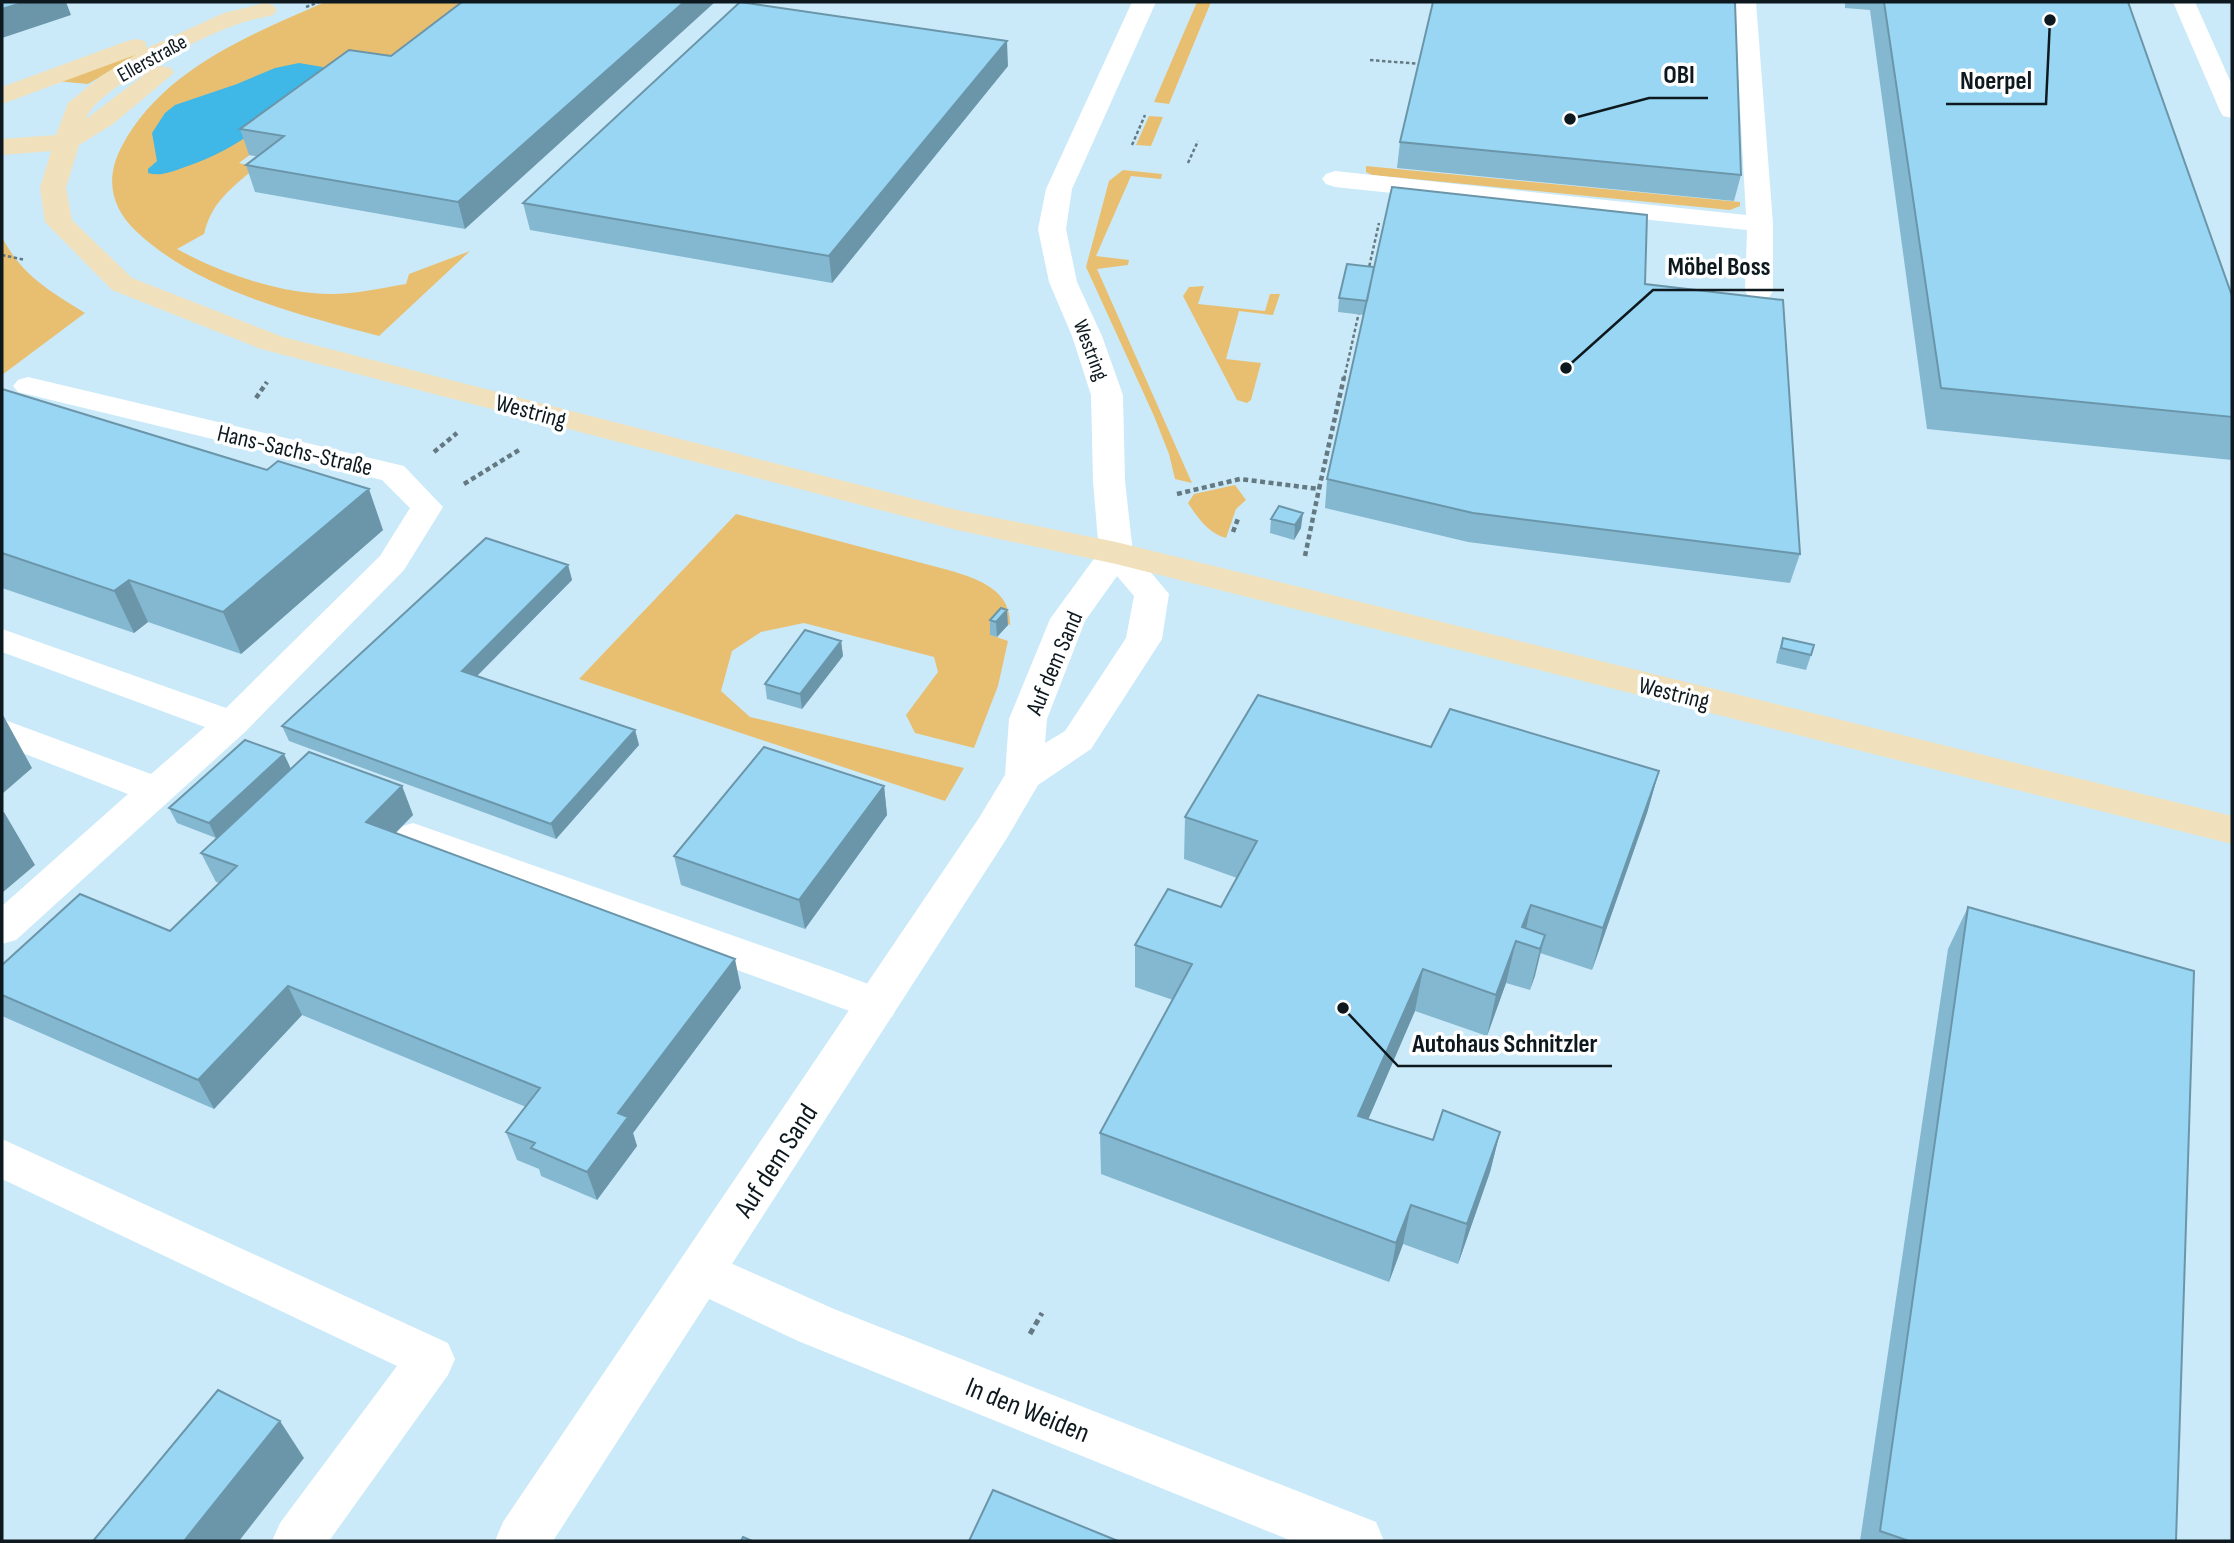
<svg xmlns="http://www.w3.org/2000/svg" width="2234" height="1543" font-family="'Sofia Sans Condensed',sans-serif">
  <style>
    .green { fill: #e8bf71 }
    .water { fill: #3fb7e7 }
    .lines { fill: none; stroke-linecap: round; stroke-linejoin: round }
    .path-far2 { stroke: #647982; stroke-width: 2.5; stroke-dasharray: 3.5 2.5; stroke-linecap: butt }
    .path-far1 { stroke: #647982; stroke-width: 4.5; stroke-dasharray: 5 3.5; stroke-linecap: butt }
    .path { stroke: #647982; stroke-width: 5; stroke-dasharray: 6 4.5; stroke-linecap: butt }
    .service { fill: #fff; fill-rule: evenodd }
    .minor { fill: #fff; fill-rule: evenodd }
    .tertiary { fill: #fff; fill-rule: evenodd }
    .secondary { fill: #f0e0bb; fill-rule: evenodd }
    .wall { fill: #84b8d1 }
    .shaded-wall { fill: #6b96aa }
    .building { fill: #99d6f3; stroke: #6b96aa; stroke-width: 2 }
    .labels { text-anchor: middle; stroke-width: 7; stroke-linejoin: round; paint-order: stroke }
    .far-street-label { font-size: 21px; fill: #0d191e; stroke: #fff }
    .street-label { font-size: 24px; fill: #0d191e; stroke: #fff }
    .near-street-label { font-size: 28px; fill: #0d191e; stroke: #fff }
    .leader { fill: none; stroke: #0d191e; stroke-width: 2.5 }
    .callout-dot { fill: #0d191e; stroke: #fff; stroke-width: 2.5 }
    .callout-label { font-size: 26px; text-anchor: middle; font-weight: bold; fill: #0d191e; stroke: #fff; stroke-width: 7; stroke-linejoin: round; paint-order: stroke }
  </style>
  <rect width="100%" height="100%" fill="#cbeaf9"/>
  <path class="green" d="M325,2H500L356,75L239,163L256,167C231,189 212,201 204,234L177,249C221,273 280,294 331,294C355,294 382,288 406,284L409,274L470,251L379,336C298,314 200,291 137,232C110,207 105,177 122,146C163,69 250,35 325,2Z
    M1197,2H1211L1169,104L1154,102Z
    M140,53L88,84L56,81Z
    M1149,116L1163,117L1151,146L1136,145Z
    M1366,166L1740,202V206L1730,210L1372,175L1366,172Z
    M1123,170L1162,174L1161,179L1131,176L1096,256L1129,260L1128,265L1097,269L1192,483L1175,479L1169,454L1154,416L1086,267L1109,181Z
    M2,237C21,275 50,291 85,313L2,375Z
    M1204,286L1198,304L1265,311L1270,294H1280L1273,315L1239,311L1226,359L1261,363L1251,400L1247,403L1237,400L1183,296L1189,287Z
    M1235,485L1246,500L1236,509L1226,538C1209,534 1197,517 1188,503L1194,494Z
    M736,514L952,571C981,580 1011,591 1010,625L1002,623L991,635L1008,641L998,686L974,748L915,733L906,715L938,672L934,657L804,623L761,632L732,651L721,691L750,717L964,768L945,801L579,679Z"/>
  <path class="water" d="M299,63L323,67L322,73C276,114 245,147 185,167C173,171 161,177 148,173V169L157,161L152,133L165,113L175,105L237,84L275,68Z"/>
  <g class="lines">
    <path class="path-far2" d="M306,7L319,2
      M1370,60L1421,64
      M1132,145L1145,115
      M1188,163L1198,141
      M2,255L25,260
      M1368,272L1379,223
      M1344,379L1359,312"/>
    <path class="path-far1" d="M256,398L267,382
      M434,452L457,433
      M464,484L519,450
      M1177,494L1240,479L1319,489L1344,377
      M1233,532L1239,516
      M1305,556L1319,489"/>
    <path class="path" d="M1030,1334L1042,1313"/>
    <path class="service" d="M1734,2H1756L1773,224V291L1769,297L1759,299L1749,297L1745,291L1747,230L1335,187L1326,184L1322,179L1326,174L1335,171L1746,215Z
      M2173,2H2195L2232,85V118L2223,116L2220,111Z
      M28,377L404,466L443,507L404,570L245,732L16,940L2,944V906L128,794L2,745V719L151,774L205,727L2,652V629L226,708L380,556L410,508L382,480L18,392L13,386L18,380Z
      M413,823L831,970L892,993L898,1005L892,1017L877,1021L400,847L394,837L400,827Z
      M2,1139L448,1343L455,1359L448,1375L329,1541H272L280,1523L397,1366L2,1179Z"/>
    <path class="minor" d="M1132,2H1156L1072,189L1066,229L1077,282L1102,336L1123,395L1125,481L1133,553L1128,561L1116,564L1104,561L1099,553L1093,481L1091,395L1072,336L1049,282L1038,229L1046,189Z
      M701,1250L834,1309L1376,1522L1384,1541H1292L798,1341L684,1287L677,1272L684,1257Z"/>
    <path class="tertiary" d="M1116,542L1128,545L1169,594L1162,639L1091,749L1038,785L1007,838L553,1541H495L503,1522L979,818L1005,775L1009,719L1050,619L1104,545ZM1117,576L1134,596L1126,638L1065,731L1045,743L1047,719L1085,621Z"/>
    <path class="secondary" d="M265,3L273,5L277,10L273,15C263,18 252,19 241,23C209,33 95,88 86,119L153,68L162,66L171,68L174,73L113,124L79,145L66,188L72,220L132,278L283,337L957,510L1116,542L2232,816V844L1116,564L957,530L261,349L112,290L45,222L40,188L51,151L2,155V139L56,135L68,103L101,76L135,55L2,104V87L127,41L136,39L145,41L147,48L224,13Z"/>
  </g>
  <path class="wall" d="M462,2L465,229L255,192L246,165L258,157L249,155L240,129L391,56Z
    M1845,2H2128L2232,296V460L1927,429L1870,10L1845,8Z
    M1008,66L832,283L530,230L523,203Z
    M1400,142L1741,175L1734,201L1397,168Z
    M1374,267L1645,284L1800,554L1790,583L1468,542L1325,508L1327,479L1364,315L1338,312L1339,298Z
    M2,389L383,530L241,654L148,622L134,633L2,588Z
    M1271,519L1301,528L1294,540L1270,533Z
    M568,565L572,580L477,676L635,730L639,745L556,839L289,741L282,726Z
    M990,620L1008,625L997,637L990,635Z
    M1783,638L1811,655L1806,670L1776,663L1778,653Z
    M841,641L843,656L802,709L767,699L765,684Z
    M1431,747L1659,771L1647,813L1592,970L1540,953L1530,990L1506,983L1487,1036L1415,1011L1368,1119L1433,1140L1500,1132L1490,1172L1458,1264L1403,1244L1389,1282L1101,1174L1100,1133L1173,1000L1135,987V945L1221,907L1237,878L1184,859L1185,817Z
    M291,769L402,786L413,815L396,833L741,988L633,1133L637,1146L597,1200L541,1176L539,1169L517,1160L506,1132L526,1107L302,1015L214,1109L2,1016V965L170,931L219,883L216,882L201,853L216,838L177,823L169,808Z
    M884,786L887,815L805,929L681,885L674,856Z
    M1968,907L2176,1541H1860L1948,949Z"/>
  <path class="shaded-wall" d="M25,2H66L71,15L2,38V9Z
    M684,2H715L465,229L458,202Z
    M1007,41L1008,66L832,283L829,256Z
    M369,489L383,530L241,654L223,612Z
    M1303,513L1301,528L1294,540L1295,525Z
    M568,565L572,580L467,686L462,671Z
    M129,580L148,622L134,633L114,591Z
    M1007,610L1008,625L997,637L996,622Z
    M841,641L843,656L802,709L800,694Z
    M3,715L32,768L2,794V716Z
    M635,730L639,745L556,839L551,824Z
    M284,754L291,769L216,838L209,823Z
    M1659,771L1647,813L1592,970L1603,928Z
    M402,786L413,815L377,851L366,822Z
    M884,786L887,815L805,929L799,900Z
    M4,812L35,865L2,893V813Z
    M1531,905L1523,944L1522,927Z
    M1545,935L1535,976L1530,990L1540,949Z
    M1516,941L1506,983L1487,1036L1496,995Z
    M735,959L741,988L633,1133L637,1146L597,1200L587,1172L618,1113Z
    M1423,969L1415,1011L1352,1157L1358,1116Z
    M288,986L302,1015L214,1109L198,1080Z
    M1500,1132L1490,1172L1458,1264L1467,1224Z
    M1411,1205L1403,1244L1389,1282L1396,1243Z
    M280,1421L304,1458L239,1541H184Z"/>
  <path class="building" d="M2,2H25L2,9Z
    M462,2H684L458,202L246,165L284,136L240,129L349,50L391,56Z
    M740,2L1007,41L829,256L523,203Z
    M1433,2H1735L1741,175L1400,142Z
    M1884,2H2128L2232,296V417L1941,388Z
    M1392,187L1647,215L1645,284L1783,300L1800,554L1473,513L1327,479Z
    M1347,264L1374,267L1367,301L1339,298Z
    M2,389L267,470L278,461L369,489L223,612L129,580L114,591L2,553Z
    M1279,506L1303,513L1295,525L1271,519Z
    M486,538L568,565L462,671L635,730L551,824L282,726Z
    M1001,608L1007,610L996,622L990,620Z
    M805,630L841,641L800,694L765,684Z
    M1783,638L1814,645L1811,655L1781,648Z
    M1258,695L1431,747L1450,709L1659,771L1603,928L1531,905L1522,927L1545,935L1540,949L1516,941L1496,995L1423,969L1358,1116L1433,1140L1443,1110L1500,1132L1467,1224L1411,1205L1396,1243L1100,1133L1192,964L1135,945L1168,889L1221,907L1257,841L1185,817Z
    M245,740L284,754L209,823L169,808Z
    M764,747L884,786L799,900L674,856Z
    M309,752L402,786L366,822L735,959L618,1113L628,1117L587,1172L531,1148L535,1143L506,1132L540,1088L288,986L198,1080L2,995V965L80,894L170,931L237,866L201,853Z
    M1968,907L2194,971L2176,1541H1909L1880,1531Z
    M218,1390L280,1421L184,1541H93Z
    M993,1490L1118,1541H969Z
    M743,1537L752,1541H741Z"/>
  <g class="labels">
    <g class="far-street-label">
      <text transform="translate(152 58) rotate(-29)" y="7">Ellerstraße</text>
      <text transform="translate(1091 350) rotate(69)" y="7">Westring</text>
    </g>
    <g class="street-label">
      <text transform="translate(531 411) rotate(15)" y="8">Westring</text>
      <text transform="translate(295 450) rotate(13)" y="8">Hans-Sachs-Straße</text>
      <text transform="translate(1054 663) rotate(-67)" y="8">Auf dem Sand</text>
      <text transform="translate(1674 693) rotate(14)" y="8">Westring</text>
    </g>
    <g class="near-street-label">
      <text transform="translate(775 1160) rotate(-57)" y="10">Auf dem Sand</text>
      <text transform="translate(1028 1409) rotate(22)" y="10">In den Weiden</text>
    </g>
  </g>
  <path class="leader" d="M1570 119L1649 98H1708M2050 20L2046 104H1946M1566 368L1653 290H1784M1343 1008L1398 1066H1612"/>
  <g class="callout-dot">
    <circle cx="1570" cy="119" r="7"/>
    <circle cx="2050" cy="20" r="7"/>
    <circle cx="1566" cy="368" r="7"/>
    <circle cx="1343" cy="1008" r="7"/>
  </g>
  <g class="callout-label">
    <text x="1679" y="83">OBI</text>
    <text x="1996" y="89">Noerpel</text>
    <text x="1719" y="275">Möbel Boss</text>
    <text x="1505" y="1052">Autohaus Schnitzler</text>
  </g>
  <rect width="2234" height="1543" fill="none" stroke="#0d191e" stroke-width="7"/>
</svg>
